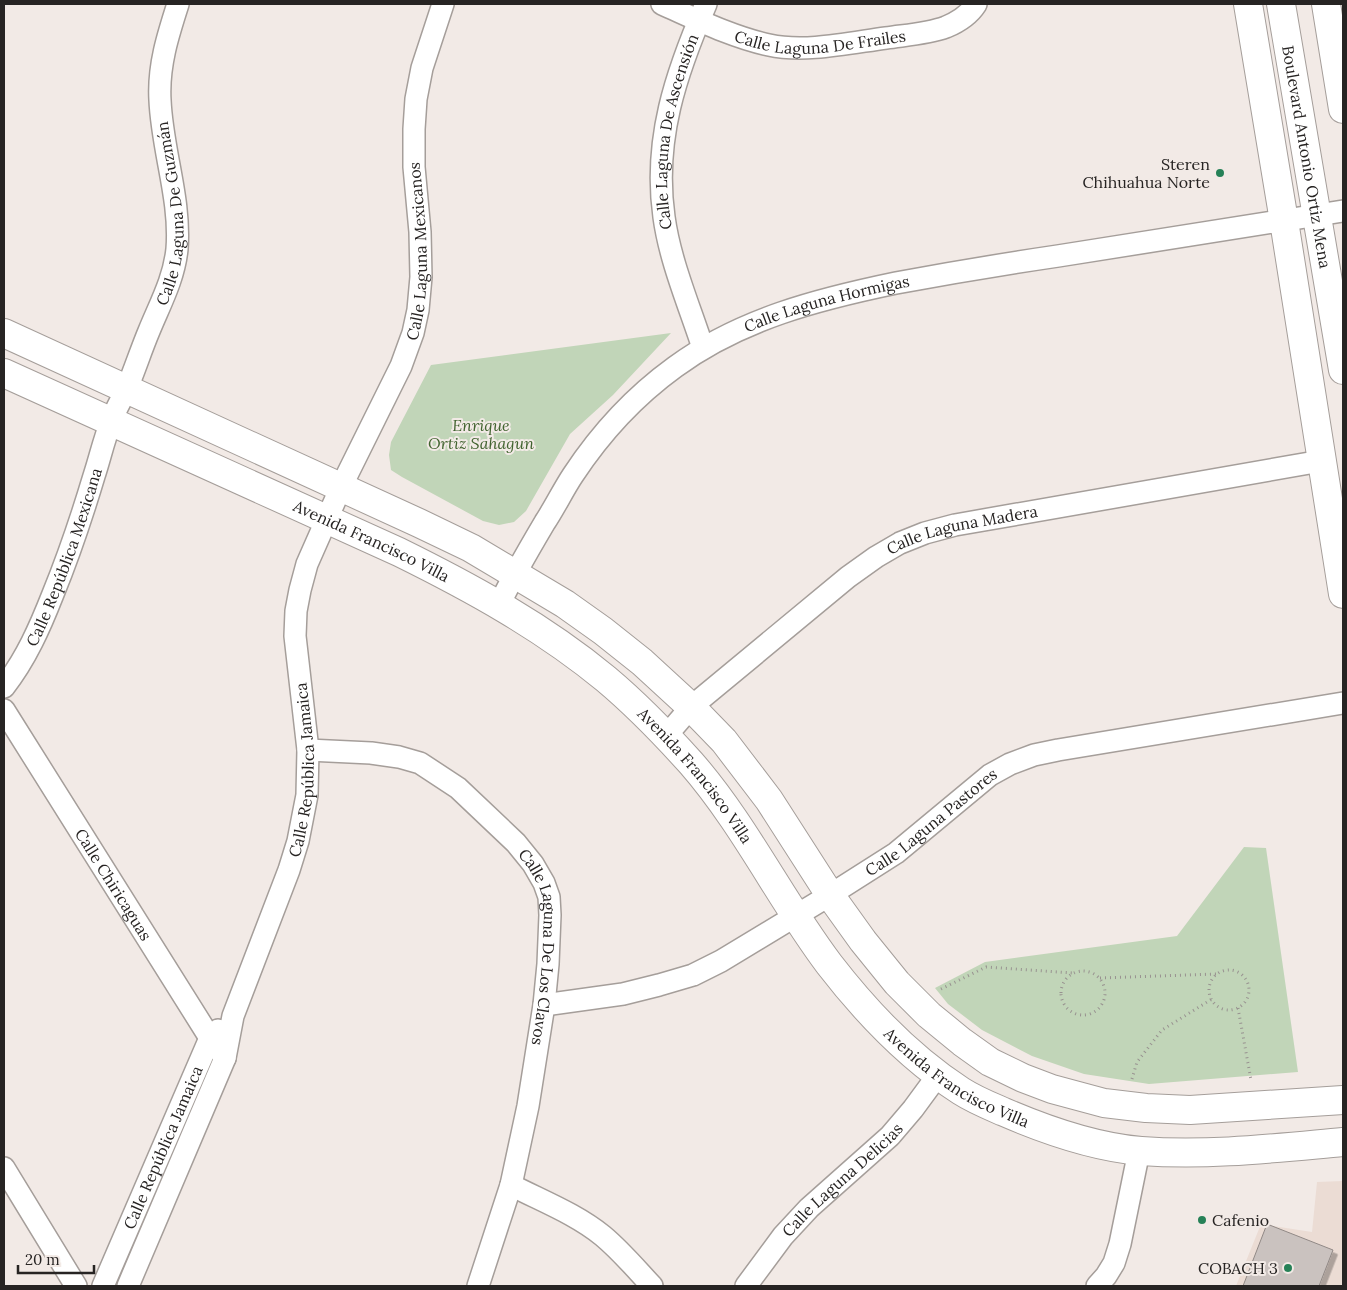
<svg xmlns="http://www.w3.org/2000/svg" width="1347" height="1290" font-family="Lora,serif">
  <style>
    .built { fill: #ebdcd4 }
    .green { fill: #c1d5b8 }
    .building { fill: #cac2bf; stroke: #918986; filter: url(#shadow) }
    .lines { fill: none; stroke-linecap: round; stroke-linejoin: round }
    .street-casing { stroke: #a59e9a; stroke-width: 24 }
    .secondary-casing { stroke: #a59e9a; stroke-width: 30 }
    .primary-casing { stroke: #a59e9a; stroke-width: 30 }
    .path { stroke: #989290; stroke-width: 3; stroke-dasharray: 1 4; stroke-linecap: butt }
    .street { stroke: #fff; stroke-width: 21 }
    .secondary { stroke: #fff; stroke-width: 28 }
    .primary { stroke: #fff; stroke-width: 28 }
    .poi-dot { fill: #268157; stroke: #f2eae6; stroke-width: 2 }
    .labels { text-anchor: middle; stroke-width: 4; stroke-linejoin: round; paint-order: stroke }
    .street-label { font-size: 16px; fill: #272423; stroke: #f2eae6 }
    .poi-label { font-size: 16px; fill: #272423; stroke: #f2eae6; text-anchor: end }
    .park-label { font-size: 16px; font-style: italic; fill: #41632f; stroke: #f2eae6 }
  </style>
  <defs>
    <filter id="shadow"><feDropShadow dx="4.5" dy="4.5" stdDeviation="0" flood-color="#0004"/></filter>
  </defs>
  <rect width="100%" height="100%" fill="#f2eae6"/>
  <path class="built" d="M1343,1181V1286H1236L1261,1224L1312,1232L1317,1182Z"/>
  <path class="green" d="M671,333L613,395L570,434L526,511L514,522L499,525L483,521L402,477L391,470L389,455L391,442L431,365Z
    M1244,847L1266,848L1298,1072L1149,1084L1084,1074L1032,1056L982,1030L948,1004L935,988L985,962L1177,936Z"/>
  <path class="building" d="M1267,1224L1333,1250L1319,1286H1243Z"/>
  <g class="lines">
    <g class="street-casing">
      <g id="street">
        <path id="s1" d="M662,4C696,19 732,37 769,45C805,53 849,43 886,38C906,35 927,34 946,27C958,22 969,15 976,4"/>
        <path id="s2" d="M703,348C689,305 670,261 664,217C653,140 676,73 706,4"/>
        <path id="s3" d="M499,605C513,576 529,549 545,522C555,507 563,490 573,475C600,434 635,396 675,367C740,319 819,299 896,283C950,273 1004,264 1058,256C1153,241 1248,226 1343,211"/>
        <path id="s4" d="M4,687C26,659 40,627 53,594C69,555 82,516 94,476C100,458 104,439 111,422C115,410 122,399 127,388C135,369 141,350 149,331C160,304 174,279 177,249C181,199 162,150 160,100C158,66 168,35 178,4"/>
        <path id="s5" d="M4,710L210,1038L225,1058"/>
        <path id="s6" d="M666,736L691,707L848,577L876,557L900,543L925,533L955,525L1321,461"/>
        <path id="s7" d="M308,750L371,753L399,757L420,763L458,788L516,843L533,864L544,883L549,897L550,915L548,964L544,1005L528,1106L511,1185L478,1286"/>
        <path id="s8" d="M544,1005L623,994L659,985L693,975L721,961L830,895L896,853L990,775L1010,764L1034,755L1058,750L1343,703"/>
        <path d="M4,1168L76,1286"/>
        <path d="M511,1185C542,1201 576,1214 603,1236C621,1251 636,1269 652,1286"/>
        <path id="s9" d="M103,1286L210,1038L218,1030"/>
        <path id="s10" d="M128,1286L225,1058L233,1016L289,870L298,841L307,795L308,750L295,636L296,611L300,590L307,564L341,487L401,366L413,333L418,310L421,277L420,232L414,167V129L416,99L422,68L443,4"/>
        <path id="s11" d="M746,1286L783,1236L809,1208L890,1136L913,1109L938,1075"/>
        <path d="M1097,1286L1106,1276L1114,1263L1120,1244L1139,1151"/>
      </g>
    </g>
    <g class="secondary-casing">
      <path id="secondary" d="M1248,4L1284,221L1343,594"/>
    </g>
    <g class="primary-casing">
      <g id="primary">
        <path id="s12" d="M1281,4L1343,370"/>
        <path d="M1326,4L1343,109"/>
        <path d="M4,333L419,523L471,548L565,604L603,631L642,662L691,707L724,741L769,800L830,895L863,941L897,983L929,1015L962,1042L990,1062L1023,1078L1052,1089L1104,1103L1146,1108L1190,1110L1343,1100"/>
        <path id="s13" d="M4,373L399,552C472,588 543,627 606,679C637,705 664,733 691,763C745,825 780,899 829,964C866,1012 910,1058 961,1091C975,1100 990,1106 1004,1112C1048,1131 1094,1147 1141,1151C1209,1156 1276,1148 1343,1142"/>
      </g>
    </g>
    <path class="path" d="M1209 990a20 20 0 1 1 40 0a20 20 0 1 1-40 0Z
      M1061 993a22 22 0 1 1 44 0a22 22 0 1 1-44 0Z
      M1100,978L1216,974
      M941,989L986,967L1073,973
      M1238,1008L1251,1080
      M1132,1079L1137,1062L1162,1030L1212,999"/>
    <use href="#street" class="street"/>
    <use href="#secondary" class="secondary"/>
    <use href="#primary" class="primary"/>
  </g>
  <g class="poi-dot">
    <circle cx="1220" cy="173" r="5"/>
    <circle cx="1202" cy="1220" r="5"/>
    <circle cx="1288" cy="1268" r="5"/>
  </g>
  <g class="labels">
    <g class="street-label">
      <text dy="6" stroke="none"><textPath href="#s1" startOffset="166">Calle Laguna De Frailes</textPath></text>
      <text dy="6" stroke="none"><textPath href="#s2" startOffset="224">Calle Laguna De Ascensión</textPath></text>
      <text dy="6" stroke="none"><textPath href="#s12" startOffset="155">Boulevard Antonio Ortiz Mena</textPath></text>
      <text dy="6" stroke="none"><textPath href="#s4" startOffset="508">Calle Laguna De Guzmán</textPath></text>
      <text dy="6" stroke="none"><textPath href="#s10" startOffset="1094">Calle Laguna Mexicanos</textPath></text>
      <text dy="6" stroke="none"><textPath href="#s3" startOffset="465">Calle Laguna Hormigas</textPath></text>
      <text dy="6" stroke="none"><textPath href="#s6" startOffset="368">Calle Laguna Madera</textPath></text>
      <text dy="6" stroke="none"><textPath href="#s13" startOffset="404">Avenida Francisco Villa</textPath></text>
      <text dy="6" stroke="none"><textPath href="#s4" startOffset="144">Calle República Mexicana</textPath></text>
      <text dy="6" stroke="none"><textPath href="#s10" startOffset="549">Calle República Jamaica</textPath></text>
      <text dy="6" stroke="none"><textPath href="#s13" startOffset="809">Avenida Francisco Villa</textPath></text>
      <text dy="6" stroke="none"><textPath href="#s8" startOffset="436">Calle Laguna Pastores</textPath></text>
      <text dy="6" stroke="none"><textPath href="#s5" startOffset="206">Calle Chiricaguas</textPath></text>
      <text dy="6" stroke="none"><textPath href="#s7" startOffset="350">Calle Laguna De Los Clavos</textPath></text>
      <text dy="6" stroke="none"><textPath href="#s13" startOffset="1214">Avenida Francisco Villa</textPath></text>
      <text dy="6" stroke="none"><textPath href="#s9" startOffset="151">Calle República Jamaica</textPath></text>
      <text dy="6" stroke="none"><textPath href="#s11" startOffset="144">Calle Laguna Delicias</textPath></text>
    </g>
    <g class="poi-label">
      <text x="1210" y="170">Steren<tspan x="1210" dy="18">Chihuahua Norte</tspan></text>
      <text x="1212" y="1226" text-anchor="start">Cafenio</text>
      <text x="1278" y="1274">COBACH 3</text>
    </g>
    <g class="park-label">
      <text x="481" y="431">Enrique<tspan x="481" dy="18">Ortiz Sahagun</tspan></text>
    </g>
  </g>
  <rect width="1347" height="1290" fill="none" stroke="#272423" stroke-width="10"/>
  <path d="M18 1265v8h76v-8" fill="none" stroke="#272423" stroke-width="2.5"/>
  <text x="25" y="1265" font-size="15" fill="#272423" stroke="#f2eae6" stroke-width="4" paint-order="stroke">20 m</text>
</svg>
